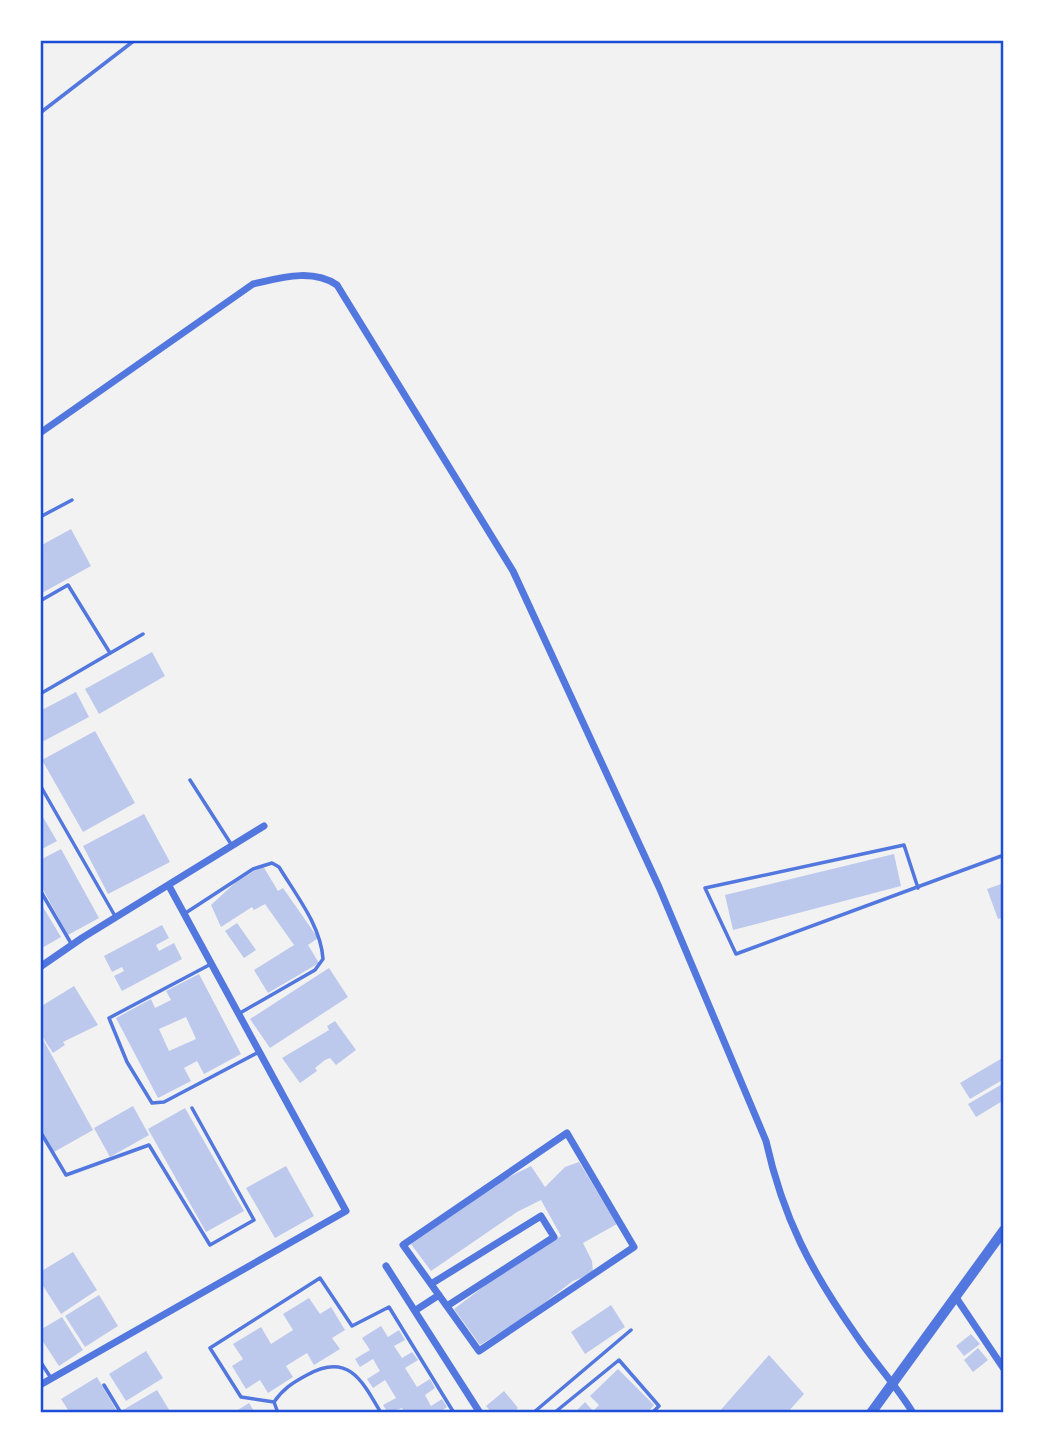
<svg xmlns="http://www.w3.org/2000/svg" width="1044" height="1453" font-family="Manrope,sans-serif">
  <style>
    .building { fill: #bdc9ec; fill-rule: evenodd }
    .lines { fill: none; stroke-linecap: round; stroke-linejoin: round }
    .service { stroke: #5277de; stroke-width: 3.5 }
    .minor { stroke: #5277de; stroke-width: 7 }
    .tertiary { stroke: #5277de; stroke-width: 10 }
    .neatline { fill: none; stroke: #1d4ed8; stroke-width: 2.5 }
  </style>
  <rect width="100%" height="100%" fill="#f2f2f2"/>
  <path class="building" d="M71,529L91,566L40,594V546Z
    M152,652L165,676L99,714L85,689Z
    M76,692L89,717L40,743V711Z
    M95,731L135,803L83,832L42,760Z
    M40,812L57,841L40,850Z
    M144,814L170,862L108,894L83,846Z
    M61,849L99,918L68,935L40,884V860Z
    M894,854L901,886L733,930L725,895Z
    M263,866L278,891L283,888L318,938L308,945L319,963L268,993L254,970L294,945L265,904L254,910L252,907L221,927L211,905L237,881Z
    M1004,883V917L998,919L987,889Z
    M40,902L61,937L40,949Z
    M237,923L256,950L244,958L225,931Z
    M162,925L169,938L156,945L159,951L174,943L182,959L122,991L114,976L124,971L122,967L112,972L104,956Z
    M329,968L348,997L270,1048L250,1019Z
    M199,974L241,1054L204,1074L197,1061L184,1068L191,1081L158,1098L116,1018L151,999L155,1008L171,1000L166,991ZM186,1017L196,1039L169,1051L159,1029Z
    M74,986L98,1025L63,1042L65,1045L53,1053L40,1033V1007Z
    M335,1021L356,1050L336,1065L330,1058L325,1060L315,1068L317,1071L300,1083L282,1058L329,1030L327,1026Z
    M40,1034L93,1130L54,1152L40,1127Z
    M1004,1057V1079L970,1099L960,1083Z
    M1004,1083V1100L976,1117L968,1104Z
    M133,1106L149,1135L110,1157L94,1128Z
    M185,1108L244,1211L206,1232L148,1129Z
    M579,1162L617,1224L583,1243L592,1261L593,1273L573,1281L524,1318L480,1345L454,1309L499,1275L561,1236L541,1200L517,1212L431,1271L411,1244L501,1181L531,1166L545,1187L565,1167Z
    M286,1166L314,1216L275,1238L246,1188Z
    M73,1252L97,1290L61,1314L40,1281V1272Z
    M99,1295L118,1326L85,1347L65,1316Z
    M309,1298L320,1314L331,1307L345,1330L332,1338L340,1349L314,1365L307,1353L286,1366L293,1377L268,1393L260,1380L246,1389L232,1366L243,1359L233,1344L261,1327L271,1344L293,1330L283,1314Z
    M611,1305L625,1327L585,1354L571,1332Z
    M62,1317L83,1350L59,1366L40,1337V1330Z
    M381,1326L388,1337L399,1330L405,1340L394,1346L402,1358L412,1352L418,1360L405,1368L417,1387L430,1379L435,1388L425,1395L431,1406L442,1399L447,1407L438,1413H405L402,1408L388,1413L383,1405L396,1398L385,1380L373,1388L367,1379L380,1371L373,1359L360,1367L355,1359L370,1350L362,1338Z
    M971,1334L980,1344L964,1356L956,1346Z
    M978,1348L988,1360L973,1372L964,1360Z
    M146,1351L163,1378L126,1401L109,1374Z
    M769,1355L804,1394L787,1413H718Z
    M618,1369L654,1405L647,1413H574L585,1402L593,1411L599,1405L590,1396Z
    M97,1377L118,1413H70L61,1399Z
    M157,1390L171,1413H124L123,1410Z
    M504,1391L518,1408L513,1413H492L486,1406Z
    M249,1403L255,1413H233Z"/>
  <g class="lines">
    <path class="service" d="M40,113L135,40
      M40,517L72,500
      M40,601L68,585L110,653
      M40,694L143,634
      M190,780L231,844
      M40,785L115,916
      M918,888L904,845L705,888L736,954L1004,855
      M40,890L72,945
      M184,914L253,869L272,863L279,867C296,895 321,926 323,959L315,970L240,1013
      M211,964L109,1018L127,1062L152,1103L164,1102L259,1052
      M40,1131L66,1175L149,1145L210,1245L254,1220L192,1108
      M40,1361L51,1378
      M104,1385L121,1413
      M274,1402L241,1397L210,1348L320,1278L352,1326L389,1307L454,1413
      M278,1413L274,1402C283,1389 292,1383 307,1375C348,1352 362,1380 381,1413
      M533,1413L631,1330
      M554,1413L619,1360L659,1406L652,1413"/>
    <path class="minor" d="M40,433L253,284C280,278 312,268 337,285L513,571L659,887L766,1141C783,1218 811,1271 856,1335C874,1362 896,1385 913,1413
      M40,967L82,938L264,826
      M567,1133L634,1247L479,1351L403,1245Z
      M386,1266L480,1413
      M431,1284L541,1216L554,1237L447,1306
      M955,1296L1004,1369
      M416,1310L439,1295
      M40,1385L346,1211L169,886"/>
    <path class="tertiary" d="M871,1413L1004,1230"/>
  </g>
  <rect width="1044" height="1453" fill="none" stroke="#ffffff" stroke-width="84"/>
  <rect x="42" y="42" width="960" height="1369" class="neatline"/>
</svg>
